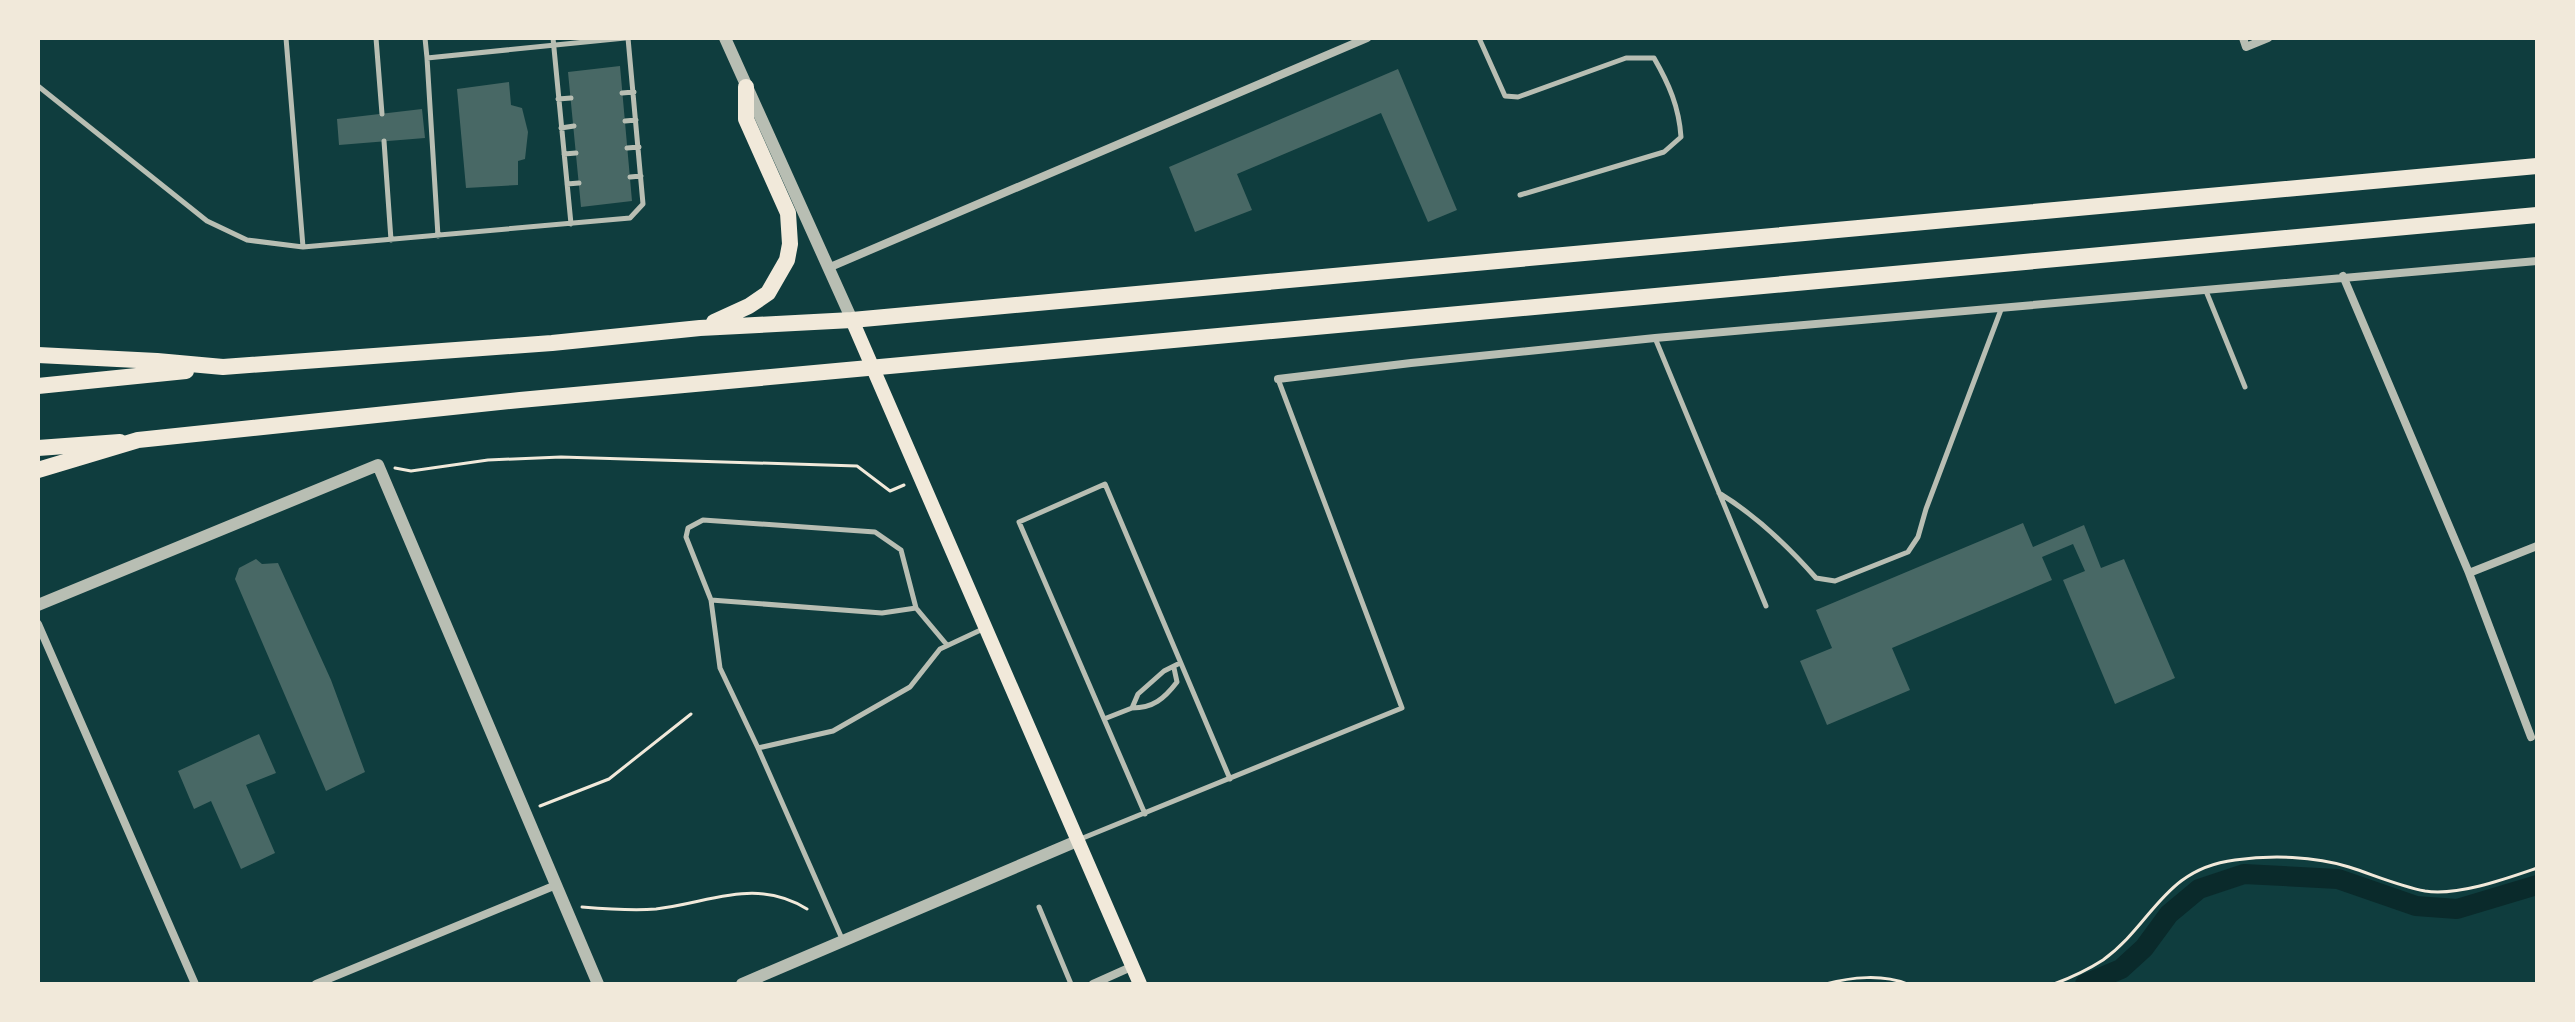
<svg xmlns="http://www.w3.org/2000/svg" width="2575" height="1022" font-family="Helvetica,sans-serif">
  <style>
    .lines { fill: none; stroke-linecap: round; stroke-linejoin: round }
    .canal { stroke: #0a2a2b; stroke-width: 20 }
    .building { fill: #486865 }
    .path { stroke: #f1e9da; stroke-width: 3 }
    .service { stroke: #b8beb3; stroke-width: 5 }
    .minor { stroke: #b8beb3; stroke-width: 8 }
    .tertiary { stroke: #b8beb3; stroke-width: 12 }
    .secondary { stroke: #f1e9da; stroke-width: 14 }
    .primary { stroke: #f1e9da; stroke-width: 16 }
    .trunk { stroke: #f1e9da; stroke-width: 16 }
  </style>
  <rect width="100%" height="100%" fill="#0f3d3e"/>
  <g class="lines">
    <path class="canal" d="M2085,984L2121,969L2144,948L2169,914L2199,889L2244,874L2338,879L2416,906L2457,909L2537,885"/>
  </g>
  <path class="building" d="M620,66L632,201L581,207L568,72Z
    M1398,69L1457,210L1428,222L1381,113L1237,174L1252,210L1195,232L1169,167Z
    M509,82L511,105L522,108L528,132L525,159L518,161V185L466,188L457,89Z
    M422,109L425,138L339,145L337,119Z
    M2023,523L2033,547L2084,525L2101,568L2124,559L2175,678L2115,704L2063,580L2085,571L2073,544L2042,557L2052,580L1892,648L1910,690L1827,725L1800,661L1832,648L1816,610Z
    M256,559L262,564L278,563L331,680L365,772L326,791L235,579L239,568Z
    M259,734L276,773L246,785L275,853L241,869L211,801L194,809L178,771Z"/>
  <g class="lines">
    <path class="path" d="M395,468L411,471L488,460L561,457L857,466L890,491L904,485
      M540,806L609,779L691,714
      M582,907C606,909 632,911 656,909C710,903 755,877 807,909
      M1826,984C1851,977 1883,974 1907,984
      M2054,984C2070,978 2089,969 2103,960C2153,924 2163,869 2235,860C2271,855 2314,856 2349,867C2374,875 2399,886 2425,891C2458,896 2505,879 2537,868"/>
    <path class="service" d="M286,38L303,247L630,218L643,204L628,38
      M376,38L382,114
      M425,38L427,58L625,38
      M553,38L571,224
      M1479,38L1505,96L1518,97L1626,58H1654C1669,84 1679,107 1681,137L1664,152L1520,195
      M427,58L438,236
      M38,86L207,221L247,240L303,247
      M622,93L634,92
      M558,99L571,98
      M625,121L636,120
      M561,128L574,126
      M384,141L391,240
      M627,148L639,147
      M564,154L576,153
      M630,177L641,176
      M567,184L579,183
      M2206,291L2245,387
      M1655,338L1766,606
      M1719,493C1757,516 1787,545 1816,578L1835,581L1908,552L1918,537L1926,509L2002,307
      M711,600L882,613L916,608
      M947,645L916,608L901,550L875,532L703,520L688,528L686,537L711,600L720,668L758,748L833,731L910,687L940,649L985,628
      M1132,708C1153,708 1164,699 1177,682L1174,668
      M1104,719L1132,708L1138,694L1164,671L1180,663
      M758,748L843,941
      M1145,814L1019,522L1105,484L1230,779
      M1078,840L1402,708L1278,379
      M1039,907L1071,984"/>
    <path class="minor" d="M2243,38L2246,47L2268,38
      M828,268L1367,38
      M2343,276L2469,573L2531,737
      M1278,379L1411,363L1655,338L2537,261
      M2469,573L2537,546
      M38,624L195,984
      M316,984L556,885
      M1093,984L1131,967"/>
    <path class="tertiary" d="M725,38L852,320
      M38,605L378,465L598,984
      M742,984L1077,841"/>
    <path class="secondary" d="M852,320L1140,984"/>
    <path class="primary" d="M38,448L120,442"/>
    <path class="trunk" d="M714,322L749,306L768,293L787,260L790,244L788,213L746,119V87
      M38,355L157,361L223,367L552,343L700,328L852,320L2537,166
      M38,386L186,371
      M38,470L138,440L520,400L2537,215"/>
  </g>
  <rect width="2575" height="1022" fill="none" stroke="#f1e9da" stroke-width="80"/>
</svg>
